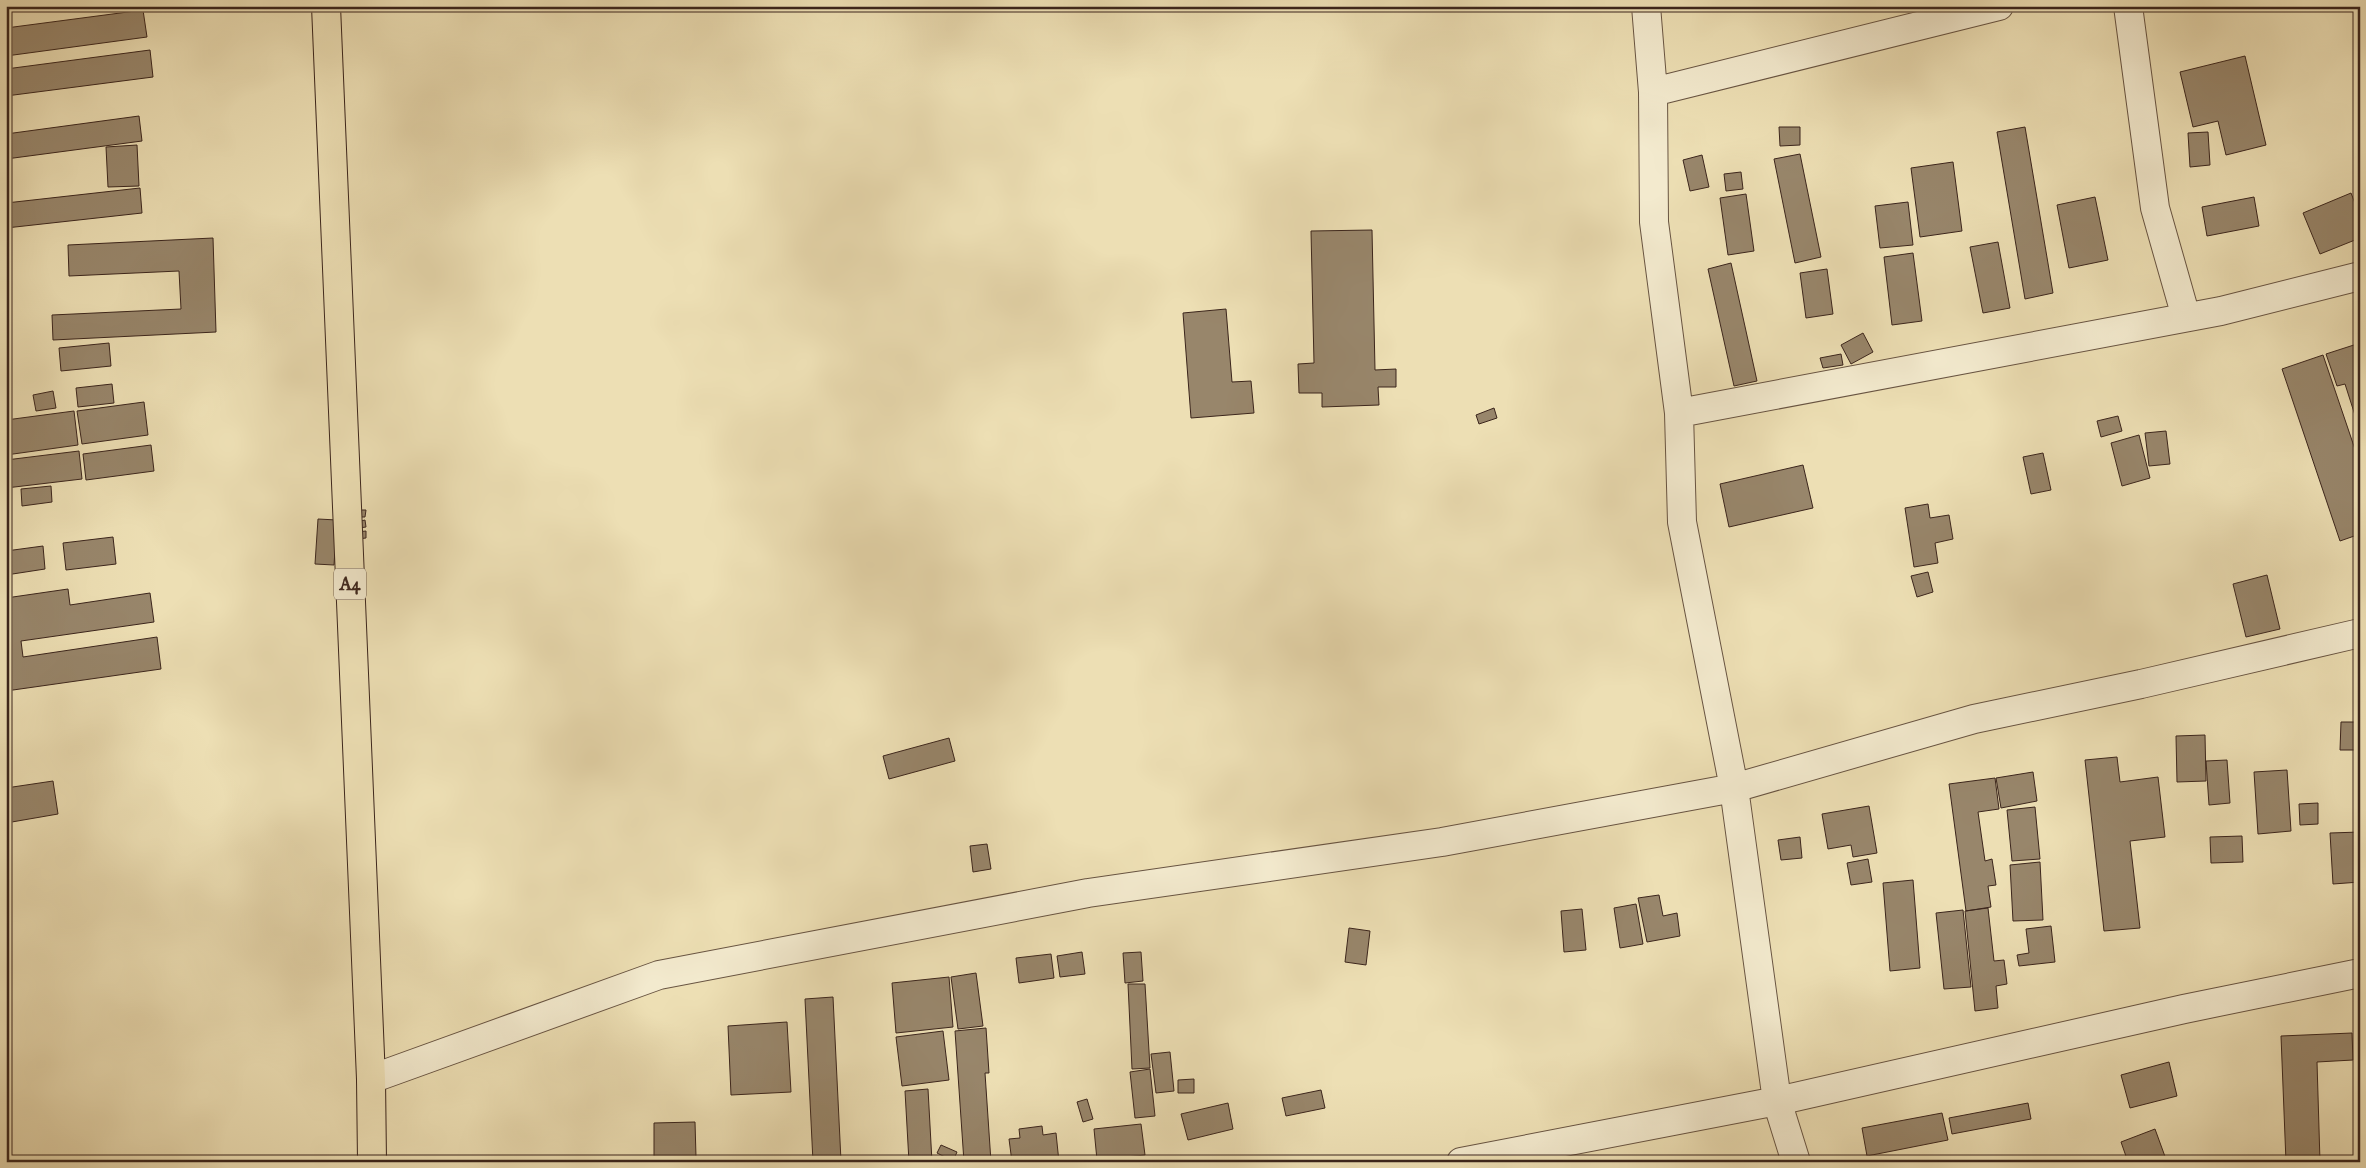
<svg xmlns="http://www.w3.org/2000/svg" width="2366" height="1168" font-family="'IM FELL English',serif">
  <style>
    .building { fill: #98866b; stroke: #3b251c }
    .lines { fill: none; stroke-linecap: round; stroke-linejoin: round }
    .minor-casing { stroke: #685442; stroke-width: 30 }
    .trunk-casing { stroke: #3b251c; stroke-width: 30 }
    .minor { stroke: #f3eace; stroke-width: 28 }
    .trunk { stroke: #eddfb4; stroke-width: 28 }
    .labels { text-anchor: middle; stroke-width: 4; stroke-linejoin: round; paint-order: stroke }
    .shield { fill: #f3eace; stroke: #726051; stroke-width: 1 }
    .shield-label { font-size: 18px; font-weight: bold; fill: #3b251c }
  </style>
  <rect width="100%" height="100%" fill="#eddfb4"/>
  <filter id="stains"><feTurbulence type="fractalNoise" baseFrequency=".004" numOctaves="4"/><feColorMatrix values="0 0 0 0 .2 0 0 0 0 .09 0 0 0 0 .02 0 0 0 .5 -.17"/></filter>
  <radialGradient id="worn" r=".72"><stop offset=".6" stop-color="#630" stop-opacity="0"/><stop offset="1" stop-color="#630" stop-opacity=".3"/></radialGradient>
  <path class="building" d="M143,10L147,37L6,56V28Z
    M150,50L153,77L6,96V69Z
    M2245,56L2266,145L2226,155L2218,121L2193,127L2180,72Z
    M139,116L142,141L6,159V134Z
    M1779,127H1800V145L1780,146Z
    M2025,127L2053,293L2025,299L1997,132Z
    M2208,132L2210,165L2190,167L2188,133Z
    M137,145L139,186L108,187L106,147Z
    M1800,154L1821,257L1795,263L1774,159Z
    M1702,155L1709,187L1690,191L1683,160Z
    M1953,162L1962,231L1920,237L1911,168Z
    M1741,172L1743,189L1726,191L1724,174Z
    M140,188L142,213L6,228V203Z
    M2351,193L2360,216V238L2320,254L2303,213Z
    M1746,194L1754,251L1728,255L1720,198Z
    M2095,197L2108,260L2069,268L2057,205Z
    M2254,197L2259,226L2207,236L2202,207Z
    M1908,202L1913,245L1880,248L1875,206Z
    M1372,230L1375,370L1396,369V387H1378L1379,405L1322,407V393H1299L1298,364L1314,363L1311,231Z
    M213,238L216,332L53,340L52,315L181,309L179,271L69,276L68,245Z
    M1998,242L2010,308L1983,313L1970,247Z
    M1913,253L1922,321L1892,325L1884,257Z
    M1731,263L1757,381L1734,386L1708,269Z
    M1827,269L1833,314L1806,318L1800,273Z
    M1226,309L1232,382L1251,381L1254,413L1191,418L1183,313Z
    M1863,333L1873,352L1851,364L1841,345Z
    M109,343L111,366L61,371L59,348Z
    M2360,343V431L2345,384L2337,386L2326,354Z
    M1841,354L1843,365L1823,368L1820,358Z
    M2323,355L2360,464V534L2340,541L2282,369Z
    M112,384L114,403L78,407L76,388Z
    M53,391L56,408L36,411L33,395Z
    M144,402L148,435L82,444L77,411Z
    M1494,408L1497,418L1479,424L1476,415Z
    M74,411L78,445L6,455V420Z
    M2118,416L2122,431L2101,437L2097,421Z
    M2166,431L2170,464L2149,466L2145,433Z
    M2139,435L2150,478L2122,486L2111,443Z
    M151,445L154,471L86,480L83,454Z
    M79,451L82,479L6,488V460Z
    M2043,453L2051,490L2031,494L2023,457Z
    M1803,465L1813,508L1729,527L1720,484Z
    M51,486L52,502L22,506L21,489Z
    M1928,504L1930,518L1949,515L1953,539L1935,543L1938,563L1914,567L1905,508Z
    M358,510H366L365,517H357Z
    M318,519L337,520L334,565L315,564Z
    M365,520L366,527L359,528L357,522Z
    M366,531V538L357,539L356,532Z
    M113,537L116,564L66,570L63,543Z
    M43,546L45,569L6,575V551Z
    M1928,572L1933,592L1917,597L1911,576Z
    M2267,575L2280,629L2246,637L2233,584Z
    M68,589L70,605L150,593L154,622L21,641L23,657L157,637L161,669L6,691V598Z
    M2341,722H2360V750H2340Z
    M2205,735L2206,781L2177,782L2176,736Z
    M949,738L955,761L889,779L883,756Z
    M2117,757L2120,782L2158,777L2165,837L2130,841L2140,928L2104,931L2085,760Z
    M2227,760L2230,803L2209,805L2206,761Z
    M2287,770L2291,831L2258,834L2254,772Z
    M2033,772L2037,801L2001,808L1996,778Z
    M1995,778L1999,809L1978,812L1985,861L1992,859L1996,885L1988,886L1991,907L1966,911L1949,784Z
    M53,781L58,814L6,823V788Z
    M2318,803V824L2300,825L2299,804Z
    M1869,806L1877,853L1853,857L1851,845L1828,849L1822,814Z
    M2035,807L2040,859L2012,861L2007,810Z
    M2360,832V882L2333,884L2330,833Z
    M2242,836L2243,862L2211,863L2210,837Z
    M1800,837L1802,858L1781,860L1778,840Z
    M987,844L991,869L973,872L970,846Z
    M1868,859L1872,882L1851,885L1847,863Z
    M2040,862L2043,920L2013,921L2010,865Z
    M1913,880L1920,968L1890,971L1883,883Z
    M1659,895L1663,916L1677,913L1680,936L1647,942L1638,898Z
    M1636,904L1643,944L1620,948L1614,908Z
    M1988,908L1994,961L2004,960L2007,984L1996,986L1998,1008L1975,1011L1965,911Z
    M1582,909L1586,950L1564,952L1561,911Z
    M1963,910L1971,987L1944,989L1936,913Z
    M2051,926L2055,962L2019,966L2017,955L2029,953L2026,929Z
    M1349,928L1370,931L1366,965L1345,962Z
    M1082,952L1085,974L1060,977L1057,956Z
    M1141,952L1143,981L1125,983L1123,953Z
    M1051,954L1054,978L1019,983L1016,958Z
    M976,973L983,1026L958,1029L951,977Z
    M949,977L953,1027L896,1033L892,983Z
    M1128,984H1145L1150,1068L1132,1069Z
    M833,997L841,1161L813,1162L805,999Z
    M787,1022L791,1092L731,1095L728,1026Z
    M986,1028L989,1073H985L991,1162H964L955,1031Z
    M943,1031L949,1080L902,1086L896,1037Z
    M2352,1033L2353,1060L2317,1062L2320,1162H2286L2281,1036Z
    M1170,1052L1174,1091L1156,1093L1151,1054Z
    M2169,1062L2177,1096L2130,1108L2121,1075Z
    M1150,1069L1155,1116L1135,1118L1130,1072Z
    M1194,1079V1093H1178V1080Z
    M928,1089L932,1162H909L905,1091Z
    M1321,1090L1325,1108L1286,1116L1282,1098Z
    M1087,1099L1093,1119L1083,1122L1077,1102Z
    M1228,1103L1233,1129L1188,1140L1181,1114Z
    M2028,1103L2031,1119L1952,1134L1949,1118Z
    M1942,1113L1948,1140L1867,1156L1862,1128Z
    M2360,1117V1124H2357L2355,1118Z
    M695,1122L696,1157L654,1158V1123Z
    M1141,1124L1145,1155L1097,1160L1094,1129Z
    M1042,1126L1043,1135L1056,1133L1059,1162H1012L1009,1139L1020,1138L1019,1129Z
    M2155,1129L2167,1162H2128L2121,1142Z
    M941,1145L957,1152L953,1161L937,1153Z
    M1948,1157L1949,1162H1920Z"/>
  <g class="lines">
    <g class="minor-casing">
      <path id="minor" d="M1646,6L1653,92L1654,222L1679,413L1682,522L1734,788L1777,1101L1796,1162
        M2128,6L2155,208L2186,317
        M1653,92L1999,6
        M1679,413L2221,311L2360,276
        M371,1079L659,975L1088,893L1442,842L1734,788L1974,719L2141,684L2360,633
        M1461,1162L1777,1101L2184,1009L2360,973"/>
    </g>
    <g class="trunk-casing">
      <path id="trunk" d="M326,6L371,1079L372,1162"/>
    </g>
    <use href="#minor" class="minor"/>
    <use href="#trunk" class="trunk"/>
  </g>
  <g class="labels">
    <rect class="shield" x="334" y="568.5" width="32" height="31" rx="4"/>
    <g class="shield-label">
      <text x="350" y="590">A4</text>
    </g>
  </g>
  <rect width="2366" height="1168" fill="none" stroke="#eddfb4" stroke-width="25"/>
  <rect x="8" y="8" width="2351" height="1153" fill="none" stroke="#3b251c" stroke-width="2.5"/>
  <rect x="12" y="12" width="2341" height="1143" fill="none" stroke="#3b251c"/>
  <rect width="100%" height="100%" filter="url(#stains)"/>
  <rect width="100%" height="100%" fill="url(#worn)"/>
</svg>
